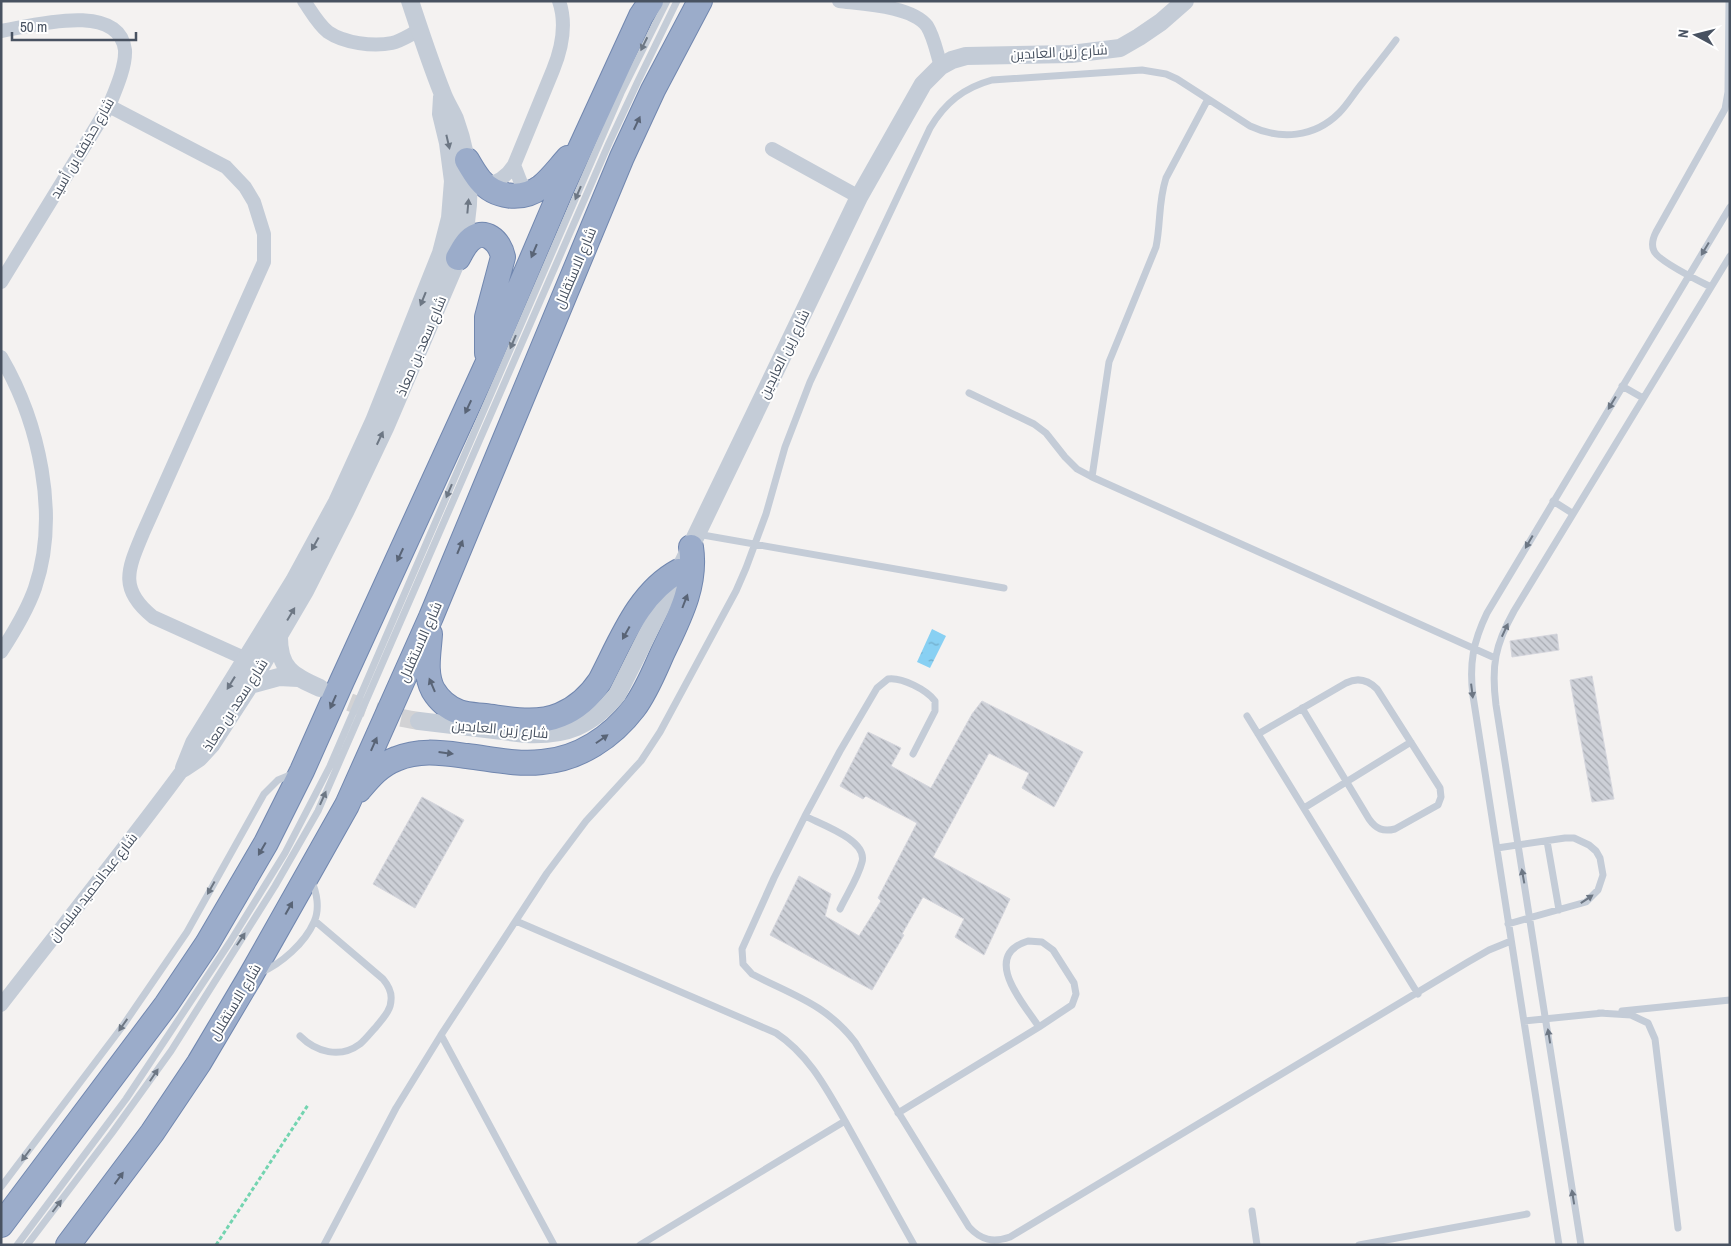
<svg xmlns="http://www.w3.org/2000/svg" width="1731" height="1246" font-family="'Archivo Narrow',Cairo,sans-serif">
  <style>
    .water { fill: url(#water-ripples) }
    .building { fill: url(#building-back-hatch); stroke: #d5d6dd }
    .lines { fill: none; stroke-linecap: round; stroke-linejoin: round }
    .tertiary-tunnel { stroke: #d2d2d4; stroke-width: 18; stroke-dasharray: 18 9; stroke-linecap: butt }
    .trunk-casing { stroke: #7187af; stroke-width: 26 }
    .path { stroke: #73d4b0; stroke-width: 3; stroke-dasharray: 4 2.5; stroke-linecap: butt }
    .service { stroke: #c4ccd7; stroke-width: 7 }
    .minor { stroke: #c4ccd7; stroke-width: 14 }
    .tertiary { stroke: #c4ccd7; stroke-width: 18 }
    .trunk { stroke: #9bacca; stroke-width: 24 }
    .oneway { fill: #6d7784 }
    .oneway2 { fill: #596476 }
    .labels { text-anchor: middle; stroke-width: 4; stroke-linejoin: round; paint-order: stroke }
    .street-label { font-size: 14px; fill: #485261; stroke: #fff }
  </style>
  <defs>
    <pattern id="water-ripples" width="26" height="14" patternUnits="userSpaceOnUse" patternTransform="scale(1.25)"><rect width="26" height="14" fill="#88d0f3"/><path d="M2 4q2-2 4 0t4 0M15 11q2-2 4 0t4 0" fill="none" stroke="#71abc8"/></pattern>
    <pattern id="building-back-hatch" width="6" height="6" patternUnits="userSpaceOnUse" patternTransform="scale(1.25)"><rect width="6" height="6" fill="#cdd0d7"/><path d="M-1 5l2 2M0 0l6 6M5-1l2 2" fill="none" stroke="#a8abb2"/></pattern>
  </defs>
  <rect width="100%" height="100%" fill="#f4f2f1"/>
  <path class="water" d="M932,629L946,636L930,668L917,662Z"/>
  <path class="building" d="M1557,634L1559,650L1512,657L1510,641Z
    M1592,676L1614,799L1592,802L1570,680Z
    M982,701L1083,752L1054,807L1022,788L1029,773L989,753L933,857L1010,899L984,955L955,937L964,919L923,897L902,934L904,935L872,990L770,935L799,876L831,894L825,916L859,936L881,901L878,898L917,823L866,796L863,799L840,786L868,732L901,748L891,766L931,788L972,714Z
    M422,797L464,820L415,908L373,884Z"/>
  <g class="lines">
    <path class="tertiary-tunnel" d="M325,691C355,706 386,716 419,721"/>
    <g class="trunk-casing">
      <path id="trunk" d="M467,160C471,167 475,174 480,180C495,198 522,201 541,187C551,179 559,168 568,158
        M458,258C461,253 464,246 469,241C484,226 500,241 503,257L487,317V353
        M430,634C429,652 424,673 433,690C439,700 448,708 459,712C467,715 476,715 485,716C510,719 536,725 560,715C577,708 590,696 600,681C621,641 638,593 679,571
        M359,790C370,777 380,765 396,759C420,749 443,753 467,756C492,759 517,765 542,762C579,759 612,737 634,708C646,692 654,672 662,654C678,620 697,586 691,547
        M1,1225L166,1005L207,944L266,843L302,771L342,681L488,362L562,188L641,16L651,1
        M68,1245L152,1133L199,1063L250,977L347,805L431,617L622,157L653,90L700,1"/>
    </g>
    <path class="path" d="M216,1245L308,1105"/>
    <path class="service" d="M1711,287C1699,281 1658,261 1654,251C1651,245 1653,238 1656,232L1725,109L1728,92L1729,1
      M1622,386L1643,398
      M969,393L1034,424L1046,433L1065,457L1077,469L1092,477L1495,658
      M1092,477L1109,362L1156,247C1161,222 1158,203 1166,178L1208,99
      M1553,501L1572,513
      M697,534L1004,588
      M1247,716L1418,994
      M1258,734L1346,683C1358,677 1368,680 1377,689L1440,788L1441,797L1438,805L1395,829C1383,832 1376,829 1369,819L1302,708
      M913,754L935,711V701C927,690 902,677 888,679L877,688L840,751L805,816L774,878L742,949L743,964L752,974C792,995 826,1004 855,1042L969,1227C981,1240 993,1243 1010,1237L1468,962L1489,950L1511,941
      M1304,808L1411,742
      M805,816C820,824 868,840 862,862C858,878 847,894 840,909
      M1547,841L1559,910
      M1497,848L1565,838H1574L1589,845L1596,851L1600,858L1603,875L1598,890L1586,902L1508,924
      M516,921L776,1033C809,1055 826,1088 845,1121
      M1028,941L1042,942L1053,950L1074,983L1076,994L1072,1005L1039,1027C1024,1004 980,956 1028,941Z
      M260,973C281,964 305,943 314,922C320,909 317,892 311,880
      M1622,1011L1730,1000
      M1599,1013L1631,1015L1648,1023L1655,1039L1678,1228
      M1524,1021L1603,1013
      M441,1035L554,1245
      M300,1036C316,1052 340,1059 360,1044C366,1039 371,1032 376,1027C382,1019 391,1011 391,1000C392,992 388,985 383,979L315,921
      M898,1113L1039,1027
      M1,1187L122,1027L187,932L264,794L278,780L295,773
      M1252,1211L1257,1245
      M17,1245L126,1099L230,942L285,853L330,766L621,93L667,1
      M27,1245L112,1133L171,1051L275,886L318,811L609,143L638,81L677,1
      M324,1245L396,1108L441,1035L547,873L586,821L641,761L660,732L736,591L746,568L766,514L785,447L810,382L930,128C945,103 963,88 992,80L1142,70L1166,74L1177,79L1250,126C1280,140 1314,138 1339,113C1347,105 1353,95 1360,86C1372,71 1384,56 1396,40
      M640,1245L845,1121L914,1245
      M1359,1245L1527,1214
      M1559,1245L1473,696C1469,664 1473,642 1487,613L1730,207
      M1581,1245L1496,705C1491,666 1495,645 1514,611L1730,256"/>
    <path class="minor" d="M304,1C311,11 318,24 328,32C344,43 373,47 392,43C401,41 411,34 420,30
      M839,1C863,4 912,6 927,26C934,37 937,54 941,66
      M1,31C32,26 119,1 125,50C126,67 115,91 109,106L1,282
      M109,106L226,167L245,187L254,202L264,234V262L143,533C128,569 118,589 153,617L246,659
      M772,149L859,197
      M514,165L521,183L530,193
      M484,185C498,183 507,176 514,165L553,70C562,48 567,24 559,1
      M1,357C39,422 60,515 35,588C27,611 14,632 1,652
      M1,1005C62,926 125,848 184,768"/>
    <path class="tertiary" d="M279,634C278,668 292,676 320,688
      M250,685L279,677L298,678
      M419,721L526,734C566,736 591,726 617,695L679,571L859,197L923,84L941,66L952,60L966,56L1071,54L1120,48L1139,37L1161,22L1185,1
      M184,768L199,758L211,745L250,685L305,591L346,510L385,428L458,258C472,209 473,168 455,119C451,110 445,101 442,92C430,62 420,31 410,1
      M184,768L194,743L294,581L337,502L374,421L441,253L450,218L453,181L448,143L441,114L442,97"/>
    <use href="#trunk" class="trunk"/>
  </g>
  <defs><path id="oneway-solid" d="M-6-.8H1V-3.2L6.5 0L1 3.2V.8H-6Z" transform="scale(1.25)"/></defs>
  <g class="oneway">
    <use href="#oneway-solid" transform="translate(644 44) rotate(116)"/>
    <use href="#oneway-solid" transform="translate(448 142) rotate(77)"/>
    <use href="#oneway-solid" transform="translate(578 193) rotate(113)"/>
    <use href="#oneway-solid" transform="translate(468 206) rotate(-85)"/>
    <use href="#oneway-solid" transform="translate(1705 249) rotate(121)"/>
    <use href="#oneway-solid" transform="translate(423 299) rotate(112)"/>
    <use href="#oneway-solid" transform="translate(513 342) rotate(113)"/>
    <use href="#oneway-solid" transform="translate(1612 403) rotate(121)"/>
    <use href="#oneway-solid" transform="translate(380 438) rotate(-65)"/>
    <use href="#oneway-solid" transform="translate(449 491) rotate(113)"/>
    <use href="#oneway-solid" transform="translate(1529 542) rotate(120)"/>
    <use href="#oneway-solid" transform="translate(315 544) rotate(119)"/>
    <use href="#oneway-solid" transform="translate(291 614) rotate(-59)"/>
    <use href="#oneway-solid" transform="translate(1505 630) rotate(-65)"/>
    <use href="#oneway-solid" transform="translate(231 683) rotate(122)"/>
    <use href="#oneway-solid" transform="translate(1472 691) rotate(83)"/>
    <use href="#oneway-solid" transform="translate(323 798) rotate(-66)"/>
    <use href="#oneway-solid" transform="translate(1523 876) rotate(-100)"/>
    <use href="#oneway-solid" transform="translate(211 888) rotate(119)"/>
    <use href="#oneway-solid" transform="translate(1587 899) rotate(-34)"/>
    <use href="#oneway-solid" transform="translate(241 939) rotate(-56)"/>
    <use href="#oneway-solid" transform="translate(123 1025) rotate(125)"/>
    <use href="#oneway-solid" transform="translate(1549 1036) rotate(-99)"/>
    <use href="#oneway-solid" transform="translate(154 1075) rotate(-56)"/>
    <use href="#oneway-solid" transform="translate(26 1155) rotate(127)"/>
    <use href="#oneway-solid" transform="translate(1573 1197) rotate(-99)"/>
    <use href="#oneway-solid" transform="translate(57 1206) rotate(-53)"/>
  </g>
  <g class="oneway2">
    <use href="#oneway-solid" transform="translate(637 123) rotate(-65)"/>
    <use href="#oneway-solid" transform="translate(534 251) rotate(113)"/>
    <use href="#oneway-solid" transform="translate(468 407) rotate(115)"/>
    <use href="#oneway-solid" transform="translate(460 547) rotate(-68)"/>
    <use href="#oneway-solid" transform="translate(400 555) rotate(115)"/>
    <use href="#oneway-solid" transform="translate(685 601) rotate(-69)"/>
    <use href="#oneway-solid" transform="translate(626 633) rotate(119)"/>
    <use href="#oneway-solid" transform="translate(432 685) rotate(-113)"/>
    <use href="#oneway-solid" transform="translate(333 702) rotate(114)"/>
    <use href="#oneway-solid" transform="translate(602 739) rotate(-35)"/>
    <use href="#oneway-solid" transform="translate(374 744) rotate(-66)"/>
    <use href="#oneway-solid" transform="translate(446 753) rotate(7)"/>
    <use href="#oneway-solid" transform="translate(262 849) rotate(120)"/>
    <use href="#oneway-solid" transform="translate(289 908) rotate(-61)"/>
    <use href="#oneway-solid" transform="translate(119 1178) rotate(-54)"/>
  </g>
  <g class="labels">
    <g class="street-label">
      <text transform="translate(1059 52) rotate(-3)" y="5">شارع زين العابدين</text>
      <text transform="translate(82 148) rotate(-60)" y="5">شارع حذيفة بن أسيد</text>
      <text transform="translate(575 268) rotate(-67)" y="5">شارع الاستقلال</text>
      <text transform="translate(421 346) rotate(-67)" y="5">شارع سعد بن معاذ</text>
      <text transform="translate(784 354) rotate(-64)" y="5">شارع زين العابدين</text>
      <text transform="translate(420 642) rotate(-66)" y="5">شارع الاستقلال</text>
      <text transform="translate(235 705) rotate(-57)" y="5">شارع سعد بن معاذ</text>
      <text transform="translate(500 729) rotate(5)" y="5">شارع زين العابدين</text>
      <text transform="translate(93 887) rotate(-52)" y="5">شارع عبدالحميد سليمان</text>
      <text transform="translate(235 1002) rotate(-59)" y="5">شارع الاستقلال</text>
    </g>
  </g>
  <rect width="1731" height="1246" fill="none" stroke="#485261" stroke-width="5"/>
  <g transform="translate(1696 35) rotate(277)" stroke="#ffffff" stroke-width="4" paint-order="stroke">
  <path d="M0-4L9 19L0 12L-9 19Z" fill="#485261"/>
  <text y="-8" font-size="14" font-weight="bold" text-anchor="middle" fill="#485261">N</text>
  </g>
  <path d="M12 32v8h124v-8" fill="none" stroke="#485261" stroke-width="2.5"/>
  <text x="20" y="32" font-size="15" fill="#485261" stroke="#ffffff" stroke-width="4" paint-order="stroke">50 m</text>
</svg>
